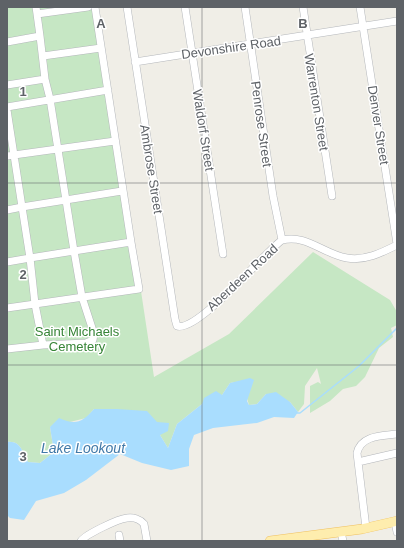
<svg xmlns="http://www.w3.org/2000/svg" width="404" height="548" font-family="Arial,sans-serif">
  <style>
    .green { fill: #c6e7c4 }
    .water { fill: #a9ddfe }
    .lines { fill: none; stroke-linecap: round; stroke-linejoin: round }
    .stream { stroke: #a9ddfe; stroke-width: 1.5 }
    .minor-casing { stroke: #b4b7bb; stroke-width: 8 }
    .major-casing { stroke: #f0c060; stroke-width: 10 }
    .minor { stroke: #fff; stroke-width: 7 }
    .major { stroke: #feedae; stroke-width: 9 }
    .grid { fill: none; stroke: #5e6267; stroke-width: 1; stroke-opacity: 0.55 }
    .labels { text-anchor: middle; stroke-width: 3; stroke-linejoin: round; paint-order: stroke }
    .street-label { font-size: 13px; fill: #5e6267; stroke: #fff }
    .park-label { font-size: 13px; fill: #378537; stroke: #fff }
    .water-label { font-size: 14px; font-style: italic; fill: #4179a8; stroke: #fff }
    .grid-label { font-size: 13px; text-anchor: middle; font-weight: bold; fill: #5e6267; stroke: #fff; stroke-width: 3; stroke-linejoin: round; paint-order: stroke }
  </style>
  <rect width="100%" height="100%" fill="#f0eee7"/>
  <path class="green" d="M7,7H98L154,377L229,334L313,252L390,300L397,312V325L391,328L393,337L379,348L365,377L356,386L343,389L330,401L310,413V386L318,382L321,384L317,368L305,386L304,404L298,412L290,402L266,394L257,404L249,405L242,381L230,383L222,395L202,404L177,424L168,448L160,435L157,422L94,409L86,418L50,427L54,452L40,463L28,462C23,452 20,440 7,442Z"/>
  <path class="water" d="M250,378L254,380L247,401L249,405L257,404L266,394L276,392L290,402L298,412L294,418L274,417L257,423L213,428L194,435L189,449V466L171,470L142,463L120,454L86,480L64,493L36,501L24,520L10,518L7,515V442C20,440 23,452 28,462L40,463L54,452L50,427L59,418C75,425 82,423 94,409H117L147,411L157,422L169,423L168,431L160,435L168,448L177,424L202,404L204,398L216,391L222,395L230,383Z"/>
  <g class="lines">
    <path class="stream" d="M297,413H300L359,366L397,328"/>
    <g class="minor-casing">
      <path id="minor" d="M36,7L37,14L88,7
        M95,7L131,242
        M127,7L175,319L177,326C197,333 264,253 282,240
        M185,7L223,254
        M245,7L273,196L282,240
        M303,7L332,196
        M360,7L397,244
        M40,36L45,79
        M7,42L40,36L37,14
        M43,56L101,48
        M135,62L397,21
        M7,85L45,79L50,99L74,251L30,258L35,304L7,308
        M7,107L108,90
        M7,110L14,155L7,156
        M115,141L14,155L22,207L122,191
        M7,210L22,207L30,258L7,262
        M282,240C307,234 323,254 347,258C365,261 381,253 397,245
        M7,349L43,345L35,304L139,289L131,242L74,251L82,297L94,334L93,340L86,343L43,345
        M358,462L397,453
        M395,522L397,532
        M366,528L357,453C361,435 382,436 397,434
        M341,532L343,541
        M119,535L120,541
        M81,541C86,534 118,519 127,518C133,517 140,519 144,524L147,541"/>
    </g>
    <g class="major-casing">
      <path id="major" d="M270,541L362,529L397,521"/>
    </g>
    <use href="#minor" class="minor"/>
    <use href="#major" class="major"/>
  </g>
  <path class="grid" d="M202,7V541M7,183H397M7,365H397"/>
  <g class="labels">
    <g class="street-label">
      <text transform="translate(231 47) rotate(-8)" y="5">Devonshire Road</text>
      <text transform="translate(317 102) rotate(81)" y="5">Warrenton Street</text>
      <text transform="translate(262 124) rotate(82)" y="5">Penrose Street</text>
      <text transform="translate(379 125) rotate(81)" y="5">Denver Street</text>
      <text transform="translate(204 130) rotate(81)" y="5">Waldorf Street</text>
      <text transform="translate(152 169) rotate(81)" y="5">Ambrose Street</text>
      <text transform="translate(242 277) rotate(-43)" y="5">Aberdeen Road</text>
    </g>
    <g class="park-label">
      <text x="77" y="336">Saint Michaels<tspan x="77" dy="15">Cemetery</tspan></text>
    </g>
    <g class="water-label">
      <text x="83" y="453">Lake Lookout</text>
    </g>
  </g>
  <g class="grid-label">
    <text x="101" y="28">A</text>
    <text x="303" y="28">B</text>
    <text x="23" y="96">1</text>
    <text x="23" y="279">2</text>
    <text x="23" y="461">3</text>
  </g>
  <rect width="404" height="548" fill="none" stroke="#5e6267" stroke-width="16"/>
</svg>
